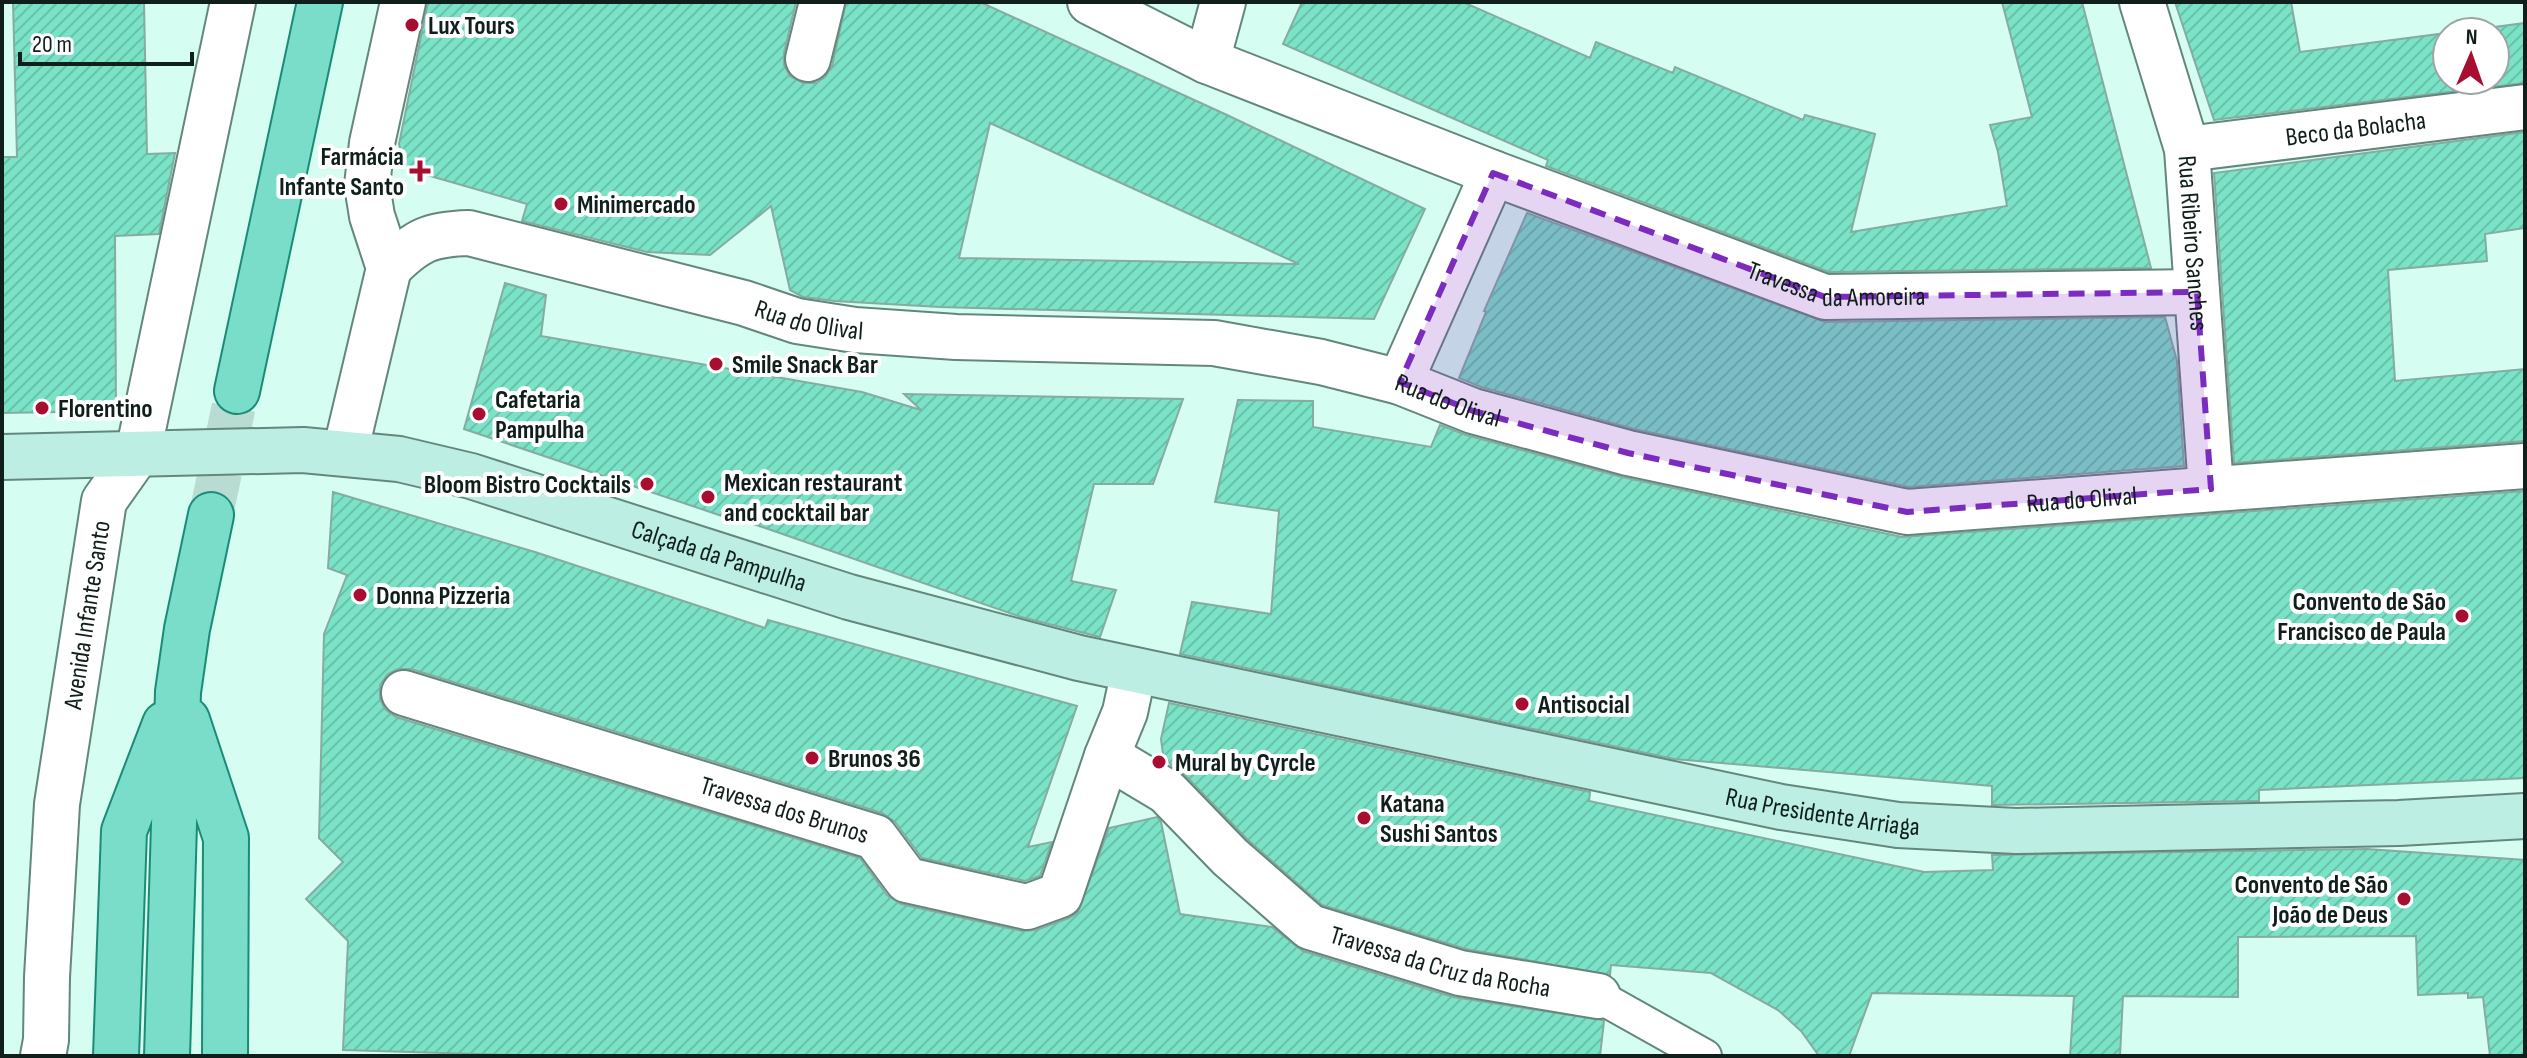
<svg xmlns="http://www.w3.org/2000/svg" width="2527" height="1058" font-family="'Sofia Sans Condensed',sans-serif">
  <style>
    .building { fill: url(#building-hatch); stroke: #86aba0; stroke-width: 2; fill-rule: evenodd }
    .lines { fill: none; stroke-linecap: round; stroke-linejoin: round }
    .primary-tunnel { stroke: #b8dcd1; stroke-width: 44; stroke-dasharray: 44 22; stroke-linecap: butt }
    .lane-casing { stroke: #64877d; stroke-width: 36 }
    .street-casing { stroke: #64877d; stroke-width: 48 }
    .secondary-casing { stroke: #64877d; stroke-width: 48 }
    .primary-casing { stroke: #1a8c75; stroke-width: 48 }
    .lane { stroke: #fff; stroke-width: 32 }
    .street { stroke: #fff; stroke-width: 44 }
    .secondary { stroke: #bceee4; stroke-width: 44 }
    .primary { stroke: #79ddca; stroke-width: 44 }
    .marked { fill: #7b2cbf; fill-opacity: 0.2; stroke: #7b2cbf; stroke-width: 6; stroke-dasharray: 16 10; stroke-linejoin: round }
    .poi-dot { fill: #a70e30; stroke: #fff; stroke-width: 3 }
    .labels { text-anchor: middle; stroke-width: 8; stroke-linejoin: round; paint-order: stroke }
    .poi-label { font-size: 26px; font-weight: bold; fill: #101f1b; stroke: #fff; text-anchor: start }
    .street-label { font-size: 26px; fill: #101f1b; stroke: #fff }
  </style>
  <defs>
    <pattern id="building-hatch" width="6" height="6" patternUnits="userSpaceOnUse" patternTransform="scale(2)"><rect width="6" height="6" fill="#7ae3c7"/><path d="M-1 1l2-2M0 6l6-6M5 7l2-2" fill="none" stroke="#68c2aa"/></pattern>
  </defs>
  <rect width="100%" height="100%" fill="#d6fdf1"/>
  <path class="building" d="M13,2H144L147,154L175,153L159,234L115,236L116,411L2,413V157H17Z
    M428,2H796L784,53V65L790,76L803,83H816L825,77L832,66L846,2H980L1227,115L1425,209L1374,319L940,307L834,301L803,297L790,290L771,206L710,255L647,252L522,221L527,204L413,171L404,164L399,144ZM990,123L1077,163L1299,264L959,258Z
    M1302,2H1463L1590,58L1596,42L1673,73L1675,67L1803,120L1805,115L1875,134L1851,232L2007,206L1998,152L1990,125L2032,117L2002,2H2082L2151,268L1829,272L1546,166L1548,160L1283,44Z
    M2175,2H2291L2300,52L2447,33V80H2495V32H2457L2525,23V83L2214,120Z
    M2525,132V228L2485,234L2487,261L2388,270L2395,381L2525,369V441L2234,463L2214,173Z
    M1527,213L1825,322L2165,317L2177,361L2184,466L1909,487L1634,429L1481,387L1459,378L1486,312L1484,311Z
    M505,283L546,295L541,336L862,392L921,410L904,394L1183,399L1153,484H1094L1071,581L1116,590L1100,637L1021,617L722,513V516L464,429Z
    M1238,400L1313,401V427L1431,447L1440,425L1466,435L1622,477L1902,537L2525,491V778L2259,790V801L1992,805V786L1674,759L1180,654L1192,602L1271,614L1279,511L1215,502Z
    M333,492L535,552L765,628L768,620L1077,706L1028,847L1052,842L1040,876L1025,881L922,858L895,822L882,813L411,669H398L388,674L380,685V699L385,709L396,717L860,858L887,895L901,904L1022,931L1036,930L1069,918L1078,912L1109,828L1157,817L1161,822L1180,914L1272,927L1303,951L1453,997L1602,1020L1604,1021L1600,1056H545L343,1050L348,941L306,899L343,862L319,838L324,634L347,575L328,568Z
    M1169,703L1590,792L1589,801L1924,872L1993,870L1992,855L2367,849L2525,860V1056H2490L2483,997L2468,998V993L2418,995L2416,936L2238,937V997L2123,996L2120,1056H2070L2074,996L1872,993L1849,1056H1819L1801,1031L1778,1010L1711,973L1611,965L1610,975L1466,949L1322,905L1247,839L1185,775L1171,765L1163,754L1161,739Z"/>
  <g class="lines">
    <path class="primary-tunnel" d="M211,515L237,391"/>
    <g class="lane-casing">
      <path id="lane" d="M1598,996L1705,1056"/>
    </g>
    <g class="street-casing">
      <g id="street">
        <path id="s1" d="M1090,2L1207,61L1493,173L1825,297L2197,292"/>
        <path id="s2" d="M2142,2L2187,149L2211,489"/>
        <path d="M808,59L822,2"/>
        <path d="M1207,61L1223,2"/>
        <path id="s3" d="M2187,149L2525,107"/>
        <path id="s4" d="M389,268C417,240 430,234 469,233L744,303L797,321L855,330L956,337L1214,343L1321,362L1400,382L1473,411L1628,453L1907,512L2525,466"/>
        <path d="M1400,382L1493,173"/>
        <path d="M345,453L389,268L372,216L367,185L372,143L403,2"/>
        <path id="s5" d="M404,693L875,837L907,880L1027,907L1060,895L1107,756L1125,712L1134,670"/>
        <path id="s6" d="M1107,756L1167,792L1230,857L1310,927L1460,973L1598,996"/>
        <path id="s7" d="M43,1056L46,1040L47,977L57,804L104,501L138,453L233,2"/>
      </g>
    </g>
    <g class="secondary-casing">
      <g id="secondary">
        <path id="s8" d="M2,457L303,450L399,459L471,476L849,597L1079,658L1781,807L1898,825L2016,831L2399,823L2525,816"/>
      </g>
    </g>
    <g class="primary-casing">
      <path id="primary" d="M237,391L320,2
        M187,720L226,838L225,1056
        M116,1056L124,831L165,724
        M167,1056L178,692L187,629L211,515"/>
    </g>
    <use href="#lane" class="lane"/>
    <use href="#street" class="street"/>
    <use href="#secondary" class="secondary"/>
    <use href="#primary" class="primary"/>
  </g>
  <path class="marked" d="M1493,173L1825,297L2197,292L2211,489L1907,512L1628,453L1473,411L1400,382Z"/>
  <g class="poi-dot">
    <circle cx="412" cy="25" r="8"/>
    <path d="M416 159h8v8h8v8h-8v8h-8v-8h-8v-8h8z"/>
    <circle cx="561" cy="204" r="8"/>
    <circle cx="716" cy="364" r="8"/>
    <circle cx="42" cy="408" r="8"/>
    <circle cx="479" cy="414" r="8"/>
    <circle cx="647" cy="484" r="8"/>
    <circle cx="708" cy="497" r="8"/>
    <circle cx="360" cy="595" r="8"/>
    <circle cx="2462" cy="616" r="8"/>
    <circle cx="1522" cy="704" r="8"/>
    <circle cx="812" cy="758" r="8"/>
    <circle cx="1159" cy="762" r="8"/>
    <circle cx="1364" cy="818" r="8"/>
    <circle cx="2404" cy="899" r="8"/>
  </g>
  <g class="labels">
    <g class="poi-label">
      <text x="428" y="34">Lux Tours</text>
      <text x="404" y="165" text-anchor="end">Farmácia<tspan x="404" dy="30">Infante Santo</tspan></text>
      <text x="577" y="213">Minimercado</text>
      <text x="732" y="373">Smile Snack Bar</text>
      <text x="495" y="408">Cafetaria<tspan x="495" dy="30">Pampulha</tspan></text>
      <text x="58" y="417">Florentino</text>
      <text x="724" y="491">Mexican restaurant<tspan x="724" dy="30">and cocktail bar</tspan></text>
      <text x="631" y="493" text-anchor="end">Bloom Bistro Cocktails</text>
      <text x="376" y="604">Donna Pizzeria</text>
      <text x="2446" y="610" text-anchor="end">Convento de São<tspan x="2446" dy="30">Francisco de Paula</tspan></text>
      <text x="1538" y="713">Antisocial</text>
      <text x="828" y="767">Brunos 36</text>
      <text x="1175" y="771">Mural by Cyrcle</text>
      <text x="1380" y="812">Katana<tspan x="1380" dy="30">Sushi Santos</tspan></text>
      <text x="2388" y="893" text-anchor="end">Convento de São<tspan x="2388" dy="30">João de Deus</tspan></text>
    </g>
    <g class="street-label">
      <text dy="9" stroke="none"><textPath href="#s3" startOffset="170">Beco da Bolacha</textPath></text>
      <text dy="9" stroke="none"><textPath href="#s2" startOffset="248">Rua Ribeiro Sanches</textPath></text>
      <text dy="9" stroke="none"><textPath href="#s1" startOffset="802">Travessa da Amoreira</textPath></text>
      <text dy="9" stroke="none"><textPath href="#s4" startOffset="442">Rua do Olival</textPath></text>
      <text dy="9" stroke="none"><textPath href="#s4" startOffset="1090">Rua do Olival</textPath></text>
      <text dy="9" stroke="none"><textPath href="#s4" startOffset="1738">Rua do Olival</textPath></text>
      <text dy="9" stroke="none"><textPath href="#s8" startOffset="732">Calçada da Pampulha</textPath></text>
      <text dy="9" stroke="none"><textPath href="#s7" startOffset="444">Avenida Infante Santo</textPath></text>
      <text dy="9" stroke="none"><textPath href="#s8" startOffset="1866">Rua Presidente Arriaga</textPath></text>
      <text dy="9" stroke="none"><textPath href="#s5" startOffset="398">Travessa dos Brunos</textPath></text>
      <text dy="9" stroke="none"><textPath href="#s6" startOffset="402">Travessa da Cruz da Rocha</textPath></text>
    </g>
  </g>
  <rect width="2527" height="1058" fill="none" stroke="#101f1b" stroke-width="8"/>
  <g transform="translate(2471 56) rotate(2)"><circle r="38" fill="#ffffff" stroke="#9fa5a4" stroke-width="2"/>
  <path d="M0-6L14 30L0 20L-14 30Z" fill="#a70e30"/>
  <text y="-12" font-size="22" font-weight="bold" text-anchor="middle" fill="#101f1b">N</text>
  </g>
  <path d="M20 52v12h172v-12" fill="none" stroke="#101f1b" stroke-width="4"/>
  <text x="32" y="52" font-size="24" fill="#101f1b" stroke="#ffffff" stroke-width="6" paint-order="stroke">20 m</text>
</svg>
